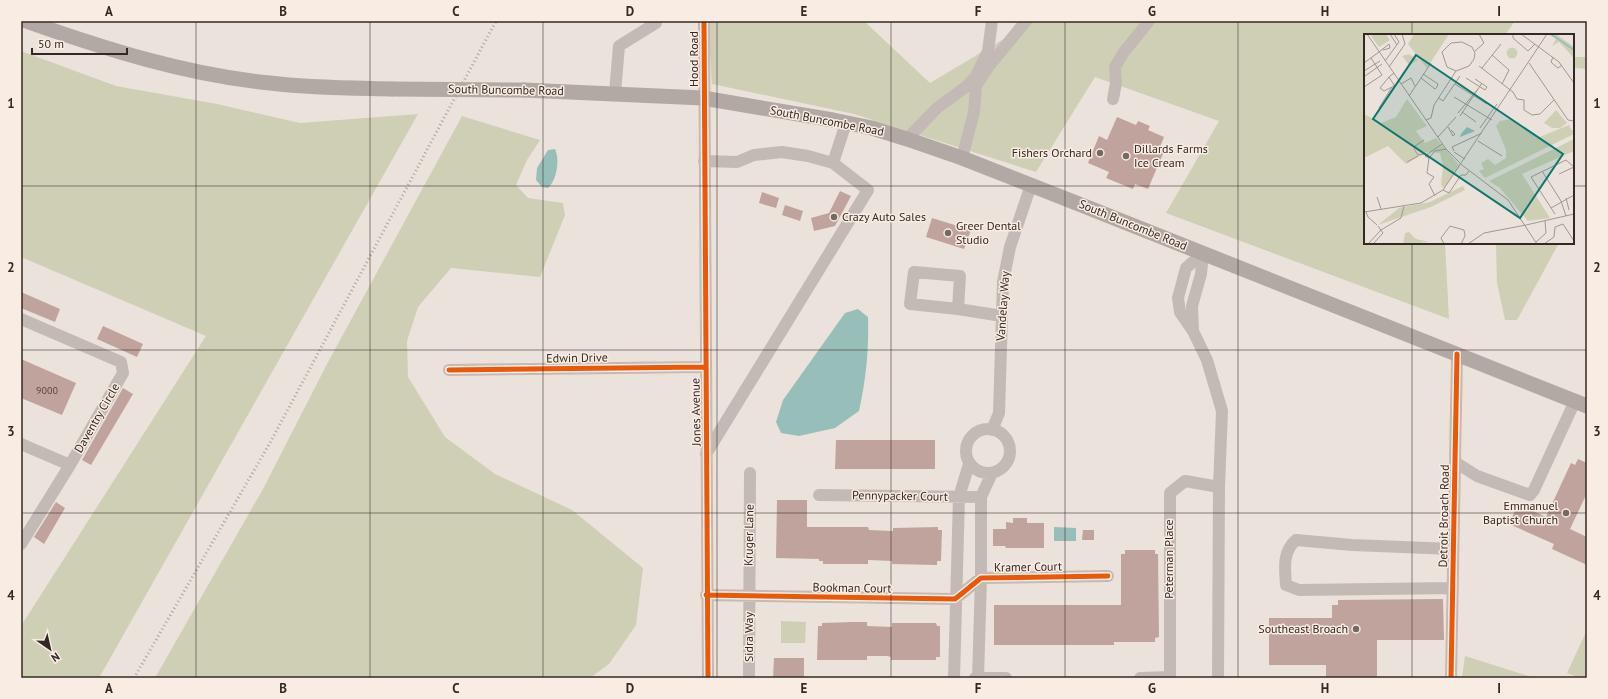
<svg xmlns="http://www.w3.org/2000/svg" width="1608" height="699" font-family="'PT Sans',sans-serif">
  <style>
    .green { fill: #cfcfb6 }
    .water { fill: #98beb9 }
    .building { fill: #c0a39d }
    .lines { fill: none; stroke-linecap: round; stroke-linejoin: round }
    .minor { stroke: #c3bab6; stroke-width: 12 }
    .major { stroke: #b2a9a5; stroke-width: 15 }
    .rail { stroke: #aba4a0; stroke-width: 3; stroke-dasharray: 1 3; stroke-linecap: butt }
    .major-bridge { stroke: #b2a9a5; stroke-width: 15 }
    .cycleway-casing { stroke: #f9ece2; stroke-width: 8 }
    .cycleway { stroke: #e8590c; stroke-width: 5 }
    .grid { fill: none; stroke: #342825; stroke-width: 1; stroke-opacity: 0.55 }
    .poi-dot { fill: #746965; stroke: #f9ece2; stroke-width: 1.5 }
    .labels { text-anchor: middle; stroke-width: 3; stroke-linejoin: round; paint-order: stroke }
    .number-label { font-size: 10px; fill: #574743 }
    .street-label { font-size: 12px; fill: #342825; stroke: #f9ece2 }
    .poi-label { font-size: 12px; fill: #342825; stroke: #f9ece2; text-anchor: start }
    .inset-river { fill: none; stroke: #98beb9; stroke-width: 2 }
    .inset-road { fill: none; stroke: #a29893; stroke-width: 1 }
    .view { fill: #0f766e; fill-opacity: 0.15; stroke: #0f766e; stroke-width: 2 }
    .inset-edge { fill: none; stroke: #342825; stroke-width: 2 }
    .neatline { fill: none; stroke: #342825; stroke-width: 1.5 }
    .grid-label { font-size: 13px; text-anchor: middle; font-weight: bold; fill: #342825 }
  </style>
  <rect width="100%" height="100%" fill="#ebe2dc"/>
  <path class="green" d="M708,21H864L930,83L1034,21H1515L1505,35H1365V243H1445L1449,319L1166,213L1219,121L1095,77L1036,172L854,114L712,84Z
    M21,51L116,86L217,104L300,123L418,114L99,678H21V626L206,336L21,257Z
    M1573,57H1587V69L1573,68Z
    M462,116L540,140L527,160L516,185L528,198L563,203L565,215L540,277L451,268L418,307L407,341L408,377L445,437L495,474L572,510L643,568L636,625L609,664L590,678H155L263,489L327,364Z
    M1496,243H1559L1517,320H1505L1497,283Z
    M781,621L806,622L805,643H781Z
    M1587,630V678H1580L1567,673Z
    M1465,656L1535,678H1462Z"/>
  <path class="water" d="M555,149C560,159 557,180 548,188L542,187L536,180L537,168L548,150Z
    M858,309L868,317C869,350 866,379 859,411L835,428L799,436L781,433L776,422L783,400L845,313Z
    M1054,527L1076,528V541H1054Z"/>
  <path class="building" d="M1117,117L1136,125L1138,121L1150,126L1148,130L1164,137L1160,147L1165,149L1148,189L1135,184L1133,189L1106,178L1109,172L1088,163L1099,136L1107,140Z
    M840,191L851,196L835,226L814,231L811,218L829,213Z
    M762,192L779,198L776,208L759,203Z
    M785,205L803,211L800,221L782,215Z
    M932,218L971,230L964,249L926,237Z
    M21,292L60,309L55,322L21,308Z
    M103,326L143,344L137,357L97,339Z
    M21,359L76,383L62,415L21,398Z
    M123,388L133,394L91,465L82,460Z
    M836,440H935V469H835Z
    M1578,459L1587,463V493L1570,529L1587,537V565L1552,549L1554,544L1509,524L1518,504L1546,517L1571,463L1575,465Z
    M777,500H807V527H868L869,530L893,531V528L938,527V530H942L941,561H937V565L892,564V561L868,560V564H823V561H819V559L776,558Z
    M56,502L65,508L44,544L34,537Z
    M1013,518H1027V523H1044V548H1006L1005,546H993V529H1006V522L1013,523Z
    M1083,530H1094V540H1082Z
    M1125,550H1155V554H1158L1159,637L1155,638V642H1114V645H994V605H1121V554H1125Z
    M1443,599L1444,640H1377V678H1326V665H1269V618H1332V605H1338V600Z
    M852,622H867V626L892,627V623H936L937,626H940V657H936V660H891V657L887,656H867V660H817L818,626H822V623Z
    M774,658H804V678H773Z"/>
  <g class="lines">
    <path class="minor" d="M704,21L708,678
      M615,93L619,46L656,23V21
      M1113,99L1116,83L1115,67L1124,52L1149,21
      M907,139L937,108L967,86L976,76L988,51L992,21
      M962,158L974,112L976,86L989,66L1026,21
      M704,161L737,162L754,155L782,152L808,156L833,163L846,123
      M1203,253L1186,268L1178,298L1180,312L1193,331L1207,360L1222,411L1219,487L1218,678
      M958,309L910,304L914,272L960,276L958,309L1002,316
      M21,319L121,362L123,373L70,465L21,544
      M1193,331L1192,306L1201,274L1203,253
      M449,370L705,367
      M966 451a22 22 0 1 1 44 0a22 22 0 1 1-44 0Z
      M992,430L999,413L1003,282L1010,247L1031,185
      M21,444L70,465
      M706,454L868,190L833,163
      M1455,462L1477,476L1530,495L1534,490L1575,401
      M819,495L981,497
      M1453,588L1299,590L1286,585C1285,569 1282,552 1296,540L1352,545L1453,549
      M706,595L955,599L981,578L1108,576
      M749,678L750,473
      M954,678L959,497L969,464
      M975,678H1006
      M978,678L981,578V497L992,473
      M1140,678L1170,677
      M1170,678V493L1185,481L1219,487
      M1451,678L1457,354"/>
    <path class="major" d="M26,21C105,49 187,75 270,83C310,88 351,88 392,89
      M524,90L703,98L833,120L872,128L907,139L962,158L1094,210L1587,406"/>
    <path class="rail" d="M134,678L271,441L496,21"/>
    <path class="major-bridge" d="M392,89L524,90"/>
    <g class="cycleway-casing">
      <path id="cycleway" d="M704,21L708,678
        M449,370L705,367
        M706,595L955,599L981,578L1108,576
        M1451,678L1457,354"/>
    </g>
    <use href="#cycleway" class="cycleway"/>
  </g>
  <path class="grid" d="M196,21V678M370,21V678M543,21V678M717,21V678M891,21V678M1065,21V678M1238,21V678M1412,21V35M21,186H1365M1573,186H1587M1412,243V678M21,350H1587M21,513H1587"/>
  <g class="poi-dot">
    <circle cx="1100" cy="153" r="4"/>
    <circle cx="1126" cy="156" r="4"/>
    <circle cx="834" cy="217" r="4"/>
    <circle cx="948" cy="233" r="4"/>
    <circle cx="1566" cy="513" r="4"/>
    <circle cx="1356" cy="629" r="4"/>
  </g>
  <g class="labels">
    <g class="number-label">
      <text x="47" y="394">9000</text>
    </g>
    <g class="street-label">
      <text transform="translate(694 59) rotate(-90)" y="4">Hood Road</text>
      <text transform="translate(506 90) rotate(1)" y="4">South Buncombe Road</text>
      <text transform="translate(827 121) rotate(11)" y="4">South Buncombe Road</text>
      <text transform="translate(1133 225) rotate(22)" y="4">South Buncombe Road</text>
      <text transform="translate(1003 306) rotate(-86)" y="4">Vandelay Way</text>
      <text transform="translate(577 358) rotate(-1)" y="4">Edwin Drive</text>
      <text transform="translate(696 412) rotate(-91)" y="4">Jones Avenue</text>
      <text transform="translate(97 418) rotate(-60)" y="4">Daventry Circle</text>
      <text transform="translate(900 496) rotate(1)" y="4">Pennypacker Court</text>
      <text transform="translate(1444 516) rotate(-89)" y="4">Detroit Broach Road</text>
      <text transform="translate(749 535) rotate(-89)" y="4">Kruger Lane</text>
      <text transform="translate(1169 559) rotate(-90)" y="4">Peterman Place</text>
      <text transform="translate(1028 567) rotate(-1)" y="4">Kramer Court</text>
      <text transform="translate(852 588) rotate(1)" y="4">Bookman Court</text>
      <text transform="translate(749 637) rotate(-90)" y="4">Sidra Way</text>
    </g>
    <g class="poi-label">
      <text x="1134" y="153">Dillards Farms<tspan x="1134" dy="14">Ice Cream</tspan></text>
      <text x="1092" y="157" text-anchor="end">Fishers Orchard</text>
      <text x="842" y="221">Crazy Auto Sales</text>
      <text x="956" y="230">Greer Dental<tspan x="956" dy="14">Studio</tspan></text>
      <text x="1558" y="510" text-anchor="end">Emmanuel<tspan x="1558" dy="14">Baptist Church</tspan></text>
      <text x="1348" y="633" text-anchor="end">Southeast Broach</text>
    </g>
  </g>
  <g transform="translate(1364 34)">
    <rect width="210" height="210" fill="#ebe2dc"/>
    <path d="M10,0H22L26,6L15,13L7,2ZM50,0H85L63,34L44,10ZM184,0H192L210,13V24L195,8L188,12L192,5ZM142.5 19a5.5 5.5 0 1 1 11 0a5.5 5.5 0 1 1-11 0ZM45,20L54,26L45,31L38,22ZM43,65L63,92L52,97L61,109L72,104L96,132L80,154L77,151L79,132L76,119L63,118L42,130L24,112L0,124V80L17,89L32,83ZM192,76L203,89L196,94H188L180,89ZM148,85L173,104L205,91L207,96H210V100L121,144L115,137L120,135L117,129L124,125L131,131L142,124V116L132,92L136,87ZM210,105V117L158,140L186,184L164,187L136,154L125,147ZM99,152L101,156L67,173L14,191L35,174L66,168ZM45,198L52,205L65,208L39,210L41,199Z" fill="#cfcfb6"/>
    <path d="M103,93L111,97L96,103L97,100Z" fill="#98beb9"/>
    <path class="inset-river" d="M187,0L210,16"/>
    <path class="inset-road" d="M3,0L82,115L98,131L144,166L173,210M26,0L33,11M149,0V4L164,17L171,10M157,0L195,28L210,49M111,17L120,9L115,0M15,18L25,10L26,14L19,16M128,21L145,36L138,50M189,23L187,28L189,30L194,34L198,31M21,27L35,8L30,0M0,29L15,18M165,29L204,86L210,87M115,32L149,58L153,65L160,66V76L168,81L176,80L190,66M25,33L41,10L38,0M118,34L137,10M0,37L16,27M30,39L25,43L30,51M1,42L18,30M25,43L16,54L20,57L28,53M57,44L71,55L73,53L74,50L59,40M102,44L121,56L123,53L111,45M37,50L47,44L51,52M91,50L123,70M0,53L18,41L7,24M45,62L67,29M90,63L128,86M75,64L79,67L96,42M15,74L28,53L35,48M98,78L112,88M94,79L114,55M96,82L118,49M62,86L67,84L70,71L92,37L105,32L110,25L111,19L108,13L98,8L87,9L78,18L83,33L92,37M84,93L89,102L91,100L87,96M116,94L133,70M74,103L92,83M60,106L51,112L50,115L54,121L61,120M114,107L138,122M78,110L61,122L65,124L71,117L82,115M90,117L88,113L118,99M90,118L101,125M65,124L63,139L70,143L65,150L71,162M43,128L54,122M178,137L197,167L202,182M195,140L210,133M79,156L85,159L97,141H102L105,137M13,163L17,175M202,164L205,176M187,174L210,161M0,178L57,169L79,156L183,0M2,178L4,183L13,191M191,180L167,143L202,126L210,133M162,191L210,180M172,208L182,199L181,187M4,210L17,196L37,184L40,172M9,210L19,199L14,192M80,210L77,204L86,192L100,196L101,202L97,210M104,210L120,199L162,191M180,210L190,203L191,193L199,190L210,207"/>
    <path class="view" d="M52,21L199,120L156,184L9,85Z"/>
    <rect width="210" height="210" class="inset-edge"/>
  </g>
  <rect width="1608" height="699" fill="none" stroke="#f9ece2" stroke-width="44"/>
  <g transform="translate(50 649) rotate(146)" stroke="#f9ece2" stroke-width="3" paint-order="stroke">
  <path d="M0-3L7 15L0 10L-7 15Z" fill="#342825"/>
  <text y="-6" font-size="11" font-weight="bold" text-anchor="middle" fill="#342825">N</text>
  </g>
  <path d="M32 48v6h95v-6" fill="none" stroke="#342825" stroke-width="2"/>
  <text x="38" y="48" font-size="12" fill="#342825" stroke="#f9ece2" stroke-width="3" paint-order="stroke">50 m</text>
  <rect x="22" y="22" width="1564" height="655" class="neatline"/>
  <g class="grid-label">
    <text x="109" y="16">A</text>
    <text x="283" y="16">B</text>
    <text x="456" y="16">C</text>
    <text x="630" y="16">D</text>
    <text x="804" y="16">E</text>
    <text x="978" y="16">F</text>
    <text x="1152" y="16">G</text>
    <text x="1325" y="16">H</text>
    <text x="1499" y="16">I</text>
    <text x="11" y="108">1</text>
    <text x="1597" y="108">1</text>
    <text x="11" y="272">2</text>
    <text x="1597" y="272">2</text>
    <text x="11" y="436">3</text>
    <text x="1597" y="436">3</text>
    <text x="11" y="600">4</text>
    <text x="1597" y="600">4</text>
    <text x="109" y="693">A</text>
    <text x="283" y="693">B</text>
    <text x="456" y="693">C</text>
    <text x="630" y="693">D</text>
    <text x="804" y="693">E</text>
    <text x="978" y="693">F</text>
    <text x="1152" y="693">G</text>
    <text x="1325" y="693">H</text>
    <text x="1499" y="693">I</text>
  </g>
</svg>
